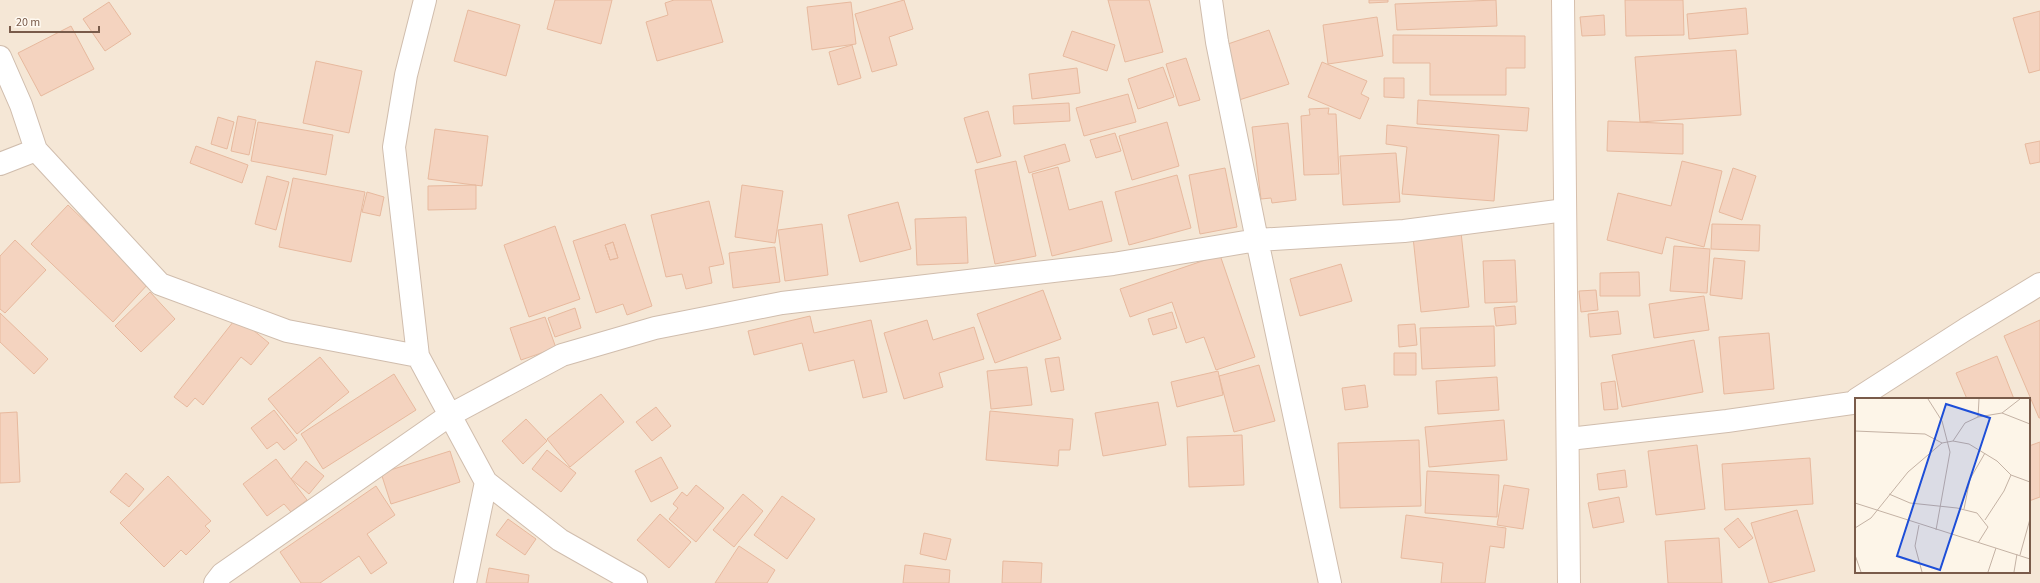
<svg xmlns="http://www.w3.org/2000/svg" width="2040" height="583" font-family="'Source Sans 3',sans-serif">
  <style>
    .residential { fill: #f5e7d6; fill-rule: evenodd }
    .building { fill: #f4d3bf; stroke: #e7b99e; fill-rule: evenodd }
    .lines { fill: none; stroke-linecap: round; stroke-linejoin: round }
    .street-casing { stroke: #d0bdad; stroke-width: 24 }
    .secondary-casing { stroke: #d6bfac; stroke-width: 24 }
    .street { stroke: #fff; stroke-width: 22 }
    .secondary { stroke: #fff; stroke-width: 22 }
    .inset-road { fill: none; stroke: #c4b2a4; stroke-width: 1 }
    .view { fill: #1d4ed8; fill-opacity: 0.15; stroke: #1d4ed8; stroke-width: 2 }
    .inset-edge { fill: none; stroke: #795b4a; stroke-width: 2 }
  </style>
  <rect width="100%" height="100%" fill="#fdf5e8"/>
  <path class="residential" d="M0,0H2040V583H0ZM1856,399H2029V572H1856Z"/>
  <path class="building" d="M555,0H612L601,44L547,29Z
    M674,0H711L723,42L657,61L646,22L668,15L665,3Z
    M904,0L913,29L889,37L897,65L872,72L855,14Z
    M1108,0H1149L1163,52L1125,62Z
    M1369,0H1388V2L1369,3Z
    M1496,0L1497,26L1397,30L1395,4Z
    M1625,0H1683L1684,35L1626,36Z
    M109,2L131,34L105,51L83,19Z
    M851,2L856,44L812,50L807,7Z
    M1746,8L1748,34L1689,39L1687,14Z
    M468,10L520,25L506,76L454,61Z
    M2040,11V70L2029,73L2013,18Z
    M1604,15L1605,35L1582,36L1580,17Z
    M1377,17L1383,56L1328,64L1323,25Z
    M71,26L94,69L41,96L18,53Z
    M1269,30L1289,84L1239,100L1219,47Z
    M1072,31L1115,45L1107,71L1063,56Z
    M1393,35L1525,36V68H1506V95H1430V63H1393Z
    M852,45L861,78L838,85L829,52Z
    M1736,50L1741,115L1640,122L1635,57Z
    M1186,58L1200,100L1179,106L1166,64Z
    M316,61L362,71L349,133L303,123Z
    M1322,62L1367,81L1361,94L1369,98L1360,119L1308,97Z
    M1163,67L1174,97L1138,109L1128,79Z
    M1077,68L1080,93L1032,99L1029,74Z
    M1384,78H1404V98L1384,97Z
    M1128,94L1136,122L1084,136L1076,108Z
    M1418,100L1529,108L1527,131L1417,124Z
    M1069,103L1070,121L1014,124L1013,106Z
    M1329,108L1328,114H1336L1339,174L1304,175L1301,116L1310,115L1309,109Z
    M988,111L1001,156L977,163L964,118Z
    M238,116L256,120L249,155L231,151Z
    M218,117L234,122L227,149L211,144Z
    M1608,121L1683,124V154L1607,151Z
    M258,122L333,135L326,175L251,161Z
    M1167,122L1179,166L1132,180L1119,136Z
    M1288,123L1296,200L1272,203L1271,198L1261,199L1252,127Z
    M1387,125L1499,135L1494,201L1402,194L1407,147L1386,144Z
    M435,129L488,136L482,186L428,179Z
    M1115,133L1121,151L1096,158L1090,140Z
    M2040,141V162L2030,164L2025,144Z
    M1065,144L1070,161L1029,173L1024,156Z
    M196,146L248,165L242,183L190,163Z
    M1396,153L1400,202L1343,205L1340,156Z
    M1016,161L1036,256L995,264L975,170Z
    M1682,161L1722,171L1704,247L1666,237L1662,254L1607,240L1618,193L1671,206Z
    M1058,167L1069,210L1102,201L1112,241L1052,256L1032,174Z
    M1225,168L1237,227L1200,234L1189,175Z
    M1733,168L1756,176L1742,220L1719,212Z
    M1177,175L1191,228L1129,245L1115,192Z
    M267,176L289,182L276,230L255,224Z
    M293,178L365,192L351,262L279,247Z
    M476,185V209L428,210V186Z
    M742,185L783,191L775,243L735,237Z
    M367,192L384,197L380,216L362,212Z
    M709,201L724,264L709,267L712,283L686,289L682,274L666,277L651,215Z
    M898,202L911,249L860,262L848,215Z
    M68,205L149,283L113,322L31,244Z
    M966,217L968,263L917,265L915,219Z
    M625,224L652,306L627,315L623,304L596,313L573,241ZM613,242L618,258L610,260L605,245Z
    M822,224L828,275L785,281L778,230Z
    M1712,224L1760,225L1759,251L1711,249Z
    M555,226L580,299L529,317L504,245Z
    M1461,232L1469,307L1421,312L1413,237Z
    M15,240L46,270L5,313L0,309V256Z
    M613,242L618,258L610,260L605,245Z
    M1674,246L1710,249L1707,293L1670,291Z
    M775,247L780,282L733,288L729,253Z
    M1220,255L1255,357L1216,370L1204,337L1186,343L1172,302L1130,317L1120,289Z
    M1714,258L1745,261L1742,299L1710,295Z
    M1515,260L1517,302L1485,303L1483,261Z
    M1341,264L1352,301L1300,316L1290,279Z
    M1639,272L1640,296H1600V273Z
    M1043,290L1061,339L995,363L977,314Z
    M1596,290L1598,310L1581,312L1579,291Z
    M150,292L175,319L141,352L115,326Z
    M1704,296L1709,330L1654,338L1649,304Z
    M1515,306L1516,324L1496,326L1494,308Z
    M575,308L581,328L555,337L548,318Z
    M1618,311L1621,334L1590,337L1588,314Z
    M1172,312L1177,328L1153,335L1148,319Z
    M0,313L48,359L34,374L0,342Z
    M810,316L814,333L871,320L887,392L863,398L854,360L809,371L802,343L754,355L748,331Z
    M237,317L269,343L251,365L241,357L203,405L195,398L187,407L174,397Z
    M545,317L556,348L521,360L510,328Z
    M927,320L933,340L974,327L984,359L939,373L943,387L904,399L884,333Z
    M2040,320V418H2039L2004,336Z
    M1415,324L1417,345L1399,347L1398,325Z
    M1494,326L1495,366L1422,369L1420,328Z
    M1769,333L1774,389L1724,394L1719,337Z
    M1694,340L1703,392L1622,407L1612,355Z
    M1394,353H1416V375H1394Z
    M1997,356L2014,399H1967L1956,373Z
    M320,357L349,392L297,434L268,399Z
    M1059,357L1064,390L1051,392L1045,359Z
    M1259,365L1275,421L1234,432L1219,376Z
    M1027,367L1032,405L991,409L987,371Z
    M1218,371L1223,395L1177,407L1171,382Z
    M394,374L416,410L323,469L301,434Z
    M1497,377L1499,410L1438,414L1436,381Z
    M1615,381L1618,409L1604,410L1601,383Z
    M1365,385L1368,407L1345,410L1342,388Z
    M601,394L624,422L570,467L547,439Z
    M1158,402L1166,445L1103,456L1095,413Z
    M656,407L671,426L652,441L636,422Z
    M274,410L297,440L284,450L277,442L267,449L251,428Z
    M990,411L1073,419L1070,450H1059L1058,466L986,460Z
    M17,412L20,482L0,483V413Z
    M526,419L547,441L523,464L502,441Z
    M1504,420L1507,460L1429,467L1425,427Z
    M1242,435L1244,485L1189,487L1187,437Z
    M1419,440L1421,506L1340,508L1338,443Z
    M2040,442V497L2029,501V446Z
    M1697,445L1705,509L1656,515L1648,451Z
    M547,450L576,473L561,492L532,469Z
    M450,451L460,482L391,504L381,473Z
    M661,457L678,488L651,502L635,471Z
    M1810,458L1813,504L1725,510L1722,464Z
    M276,459L307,500L291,512L284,504L267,516L243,484Z
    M306,461L324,476L309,494L291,479Z
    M1625,470L1627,487L1599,490L1597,474Z
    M1427,471L1499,475L1497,517L1425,513Z
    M126,473L144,489L129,507L110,492Z
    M168,476L211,521L205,526L210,531L186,555L181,550L164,567L120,523Z
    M696,485L724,508L696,542L669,519L678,508L673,504L682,492L687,496Z
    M1504,485L1529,489L1523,529L1497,525Z
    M376,486L395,515L367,534L387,563L371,574L359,556L320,583H301L280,552Z
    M743,494L763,511L734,547L713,530Z
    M782,496L815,519L787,559L754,535Z
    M1619,497L1624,522L1593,528L1588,503Z
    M1797,510L1815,571L1769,583L1751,523Z
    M660,514L691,542L669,568L637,540Z
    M1406,515L1506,528L1504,548L1490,546L1485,583H1441L1443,563L1401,558Z
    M1738,518L1753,538L1739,548L1724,529Z
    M508,519L536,539L525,555L496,535Z
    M924,533L951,539L946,560L920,554Z
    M1719,538L1722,583H1668L1665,541Z
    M739,546L775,570L767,583H715Z
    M1003,561L1042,563L1041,583H1002Z
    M905,565L950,570L949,583H903Z
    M489,568L529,575L528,583H486Z"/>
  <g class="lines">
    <g class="street-casing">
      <path id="street" d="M425,0L406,75L394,147L418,356L486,482L560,540L636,583
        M1211,0L1217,42L1257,240L1330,583
        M0,57L21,105L36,150L160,284L287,331L418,356
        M0,164L36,150
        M1857,399L1966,329L2040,284
        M1569,439L1727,421L1852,403L1856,400
        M215,583L222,574L450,415L562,355L655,328L782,303L1113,264L1257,240L1404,231L1565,210
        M465,583L486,482"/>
    </g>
    <g class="secondary-casing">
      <path id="secondary" d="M1563,0L1569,583"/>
    </g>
    <use href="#street" class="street"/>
    <use href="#secondary" class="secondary"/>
  </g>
  <g transform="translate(1855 398)">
    <rect width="175" height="175" fill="#fdf5e8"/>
    <path class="inset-road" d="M73,1L87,23L95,54L81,132M147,15L175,26M123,19L124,1M0,33L70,36L87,45M98,43L110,25L123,19L147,15L165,1M34,96L55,105L102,110L122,115L133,129L123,145M0,105L175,161M109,111L115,81L130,55M130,122L149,93L156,77M64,127L60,148L67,174M0,130L16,120L53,74L87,45L98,43L114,46L142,63L156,77L175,84M0,157L6,174M165,157L175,121M133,174L141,150M159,174L162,156"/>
    <path class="view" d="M91,6L135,20L85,172L42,158Z"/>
    <rect width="175" height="175" class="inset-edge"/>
  </g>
  <path d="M10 26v6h89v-6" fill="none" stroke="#795b4a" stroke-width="2"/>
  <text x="16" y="26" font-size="12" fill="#795b4a" stroke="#fff9f0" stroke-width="3" paint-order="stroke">20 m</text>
</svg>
